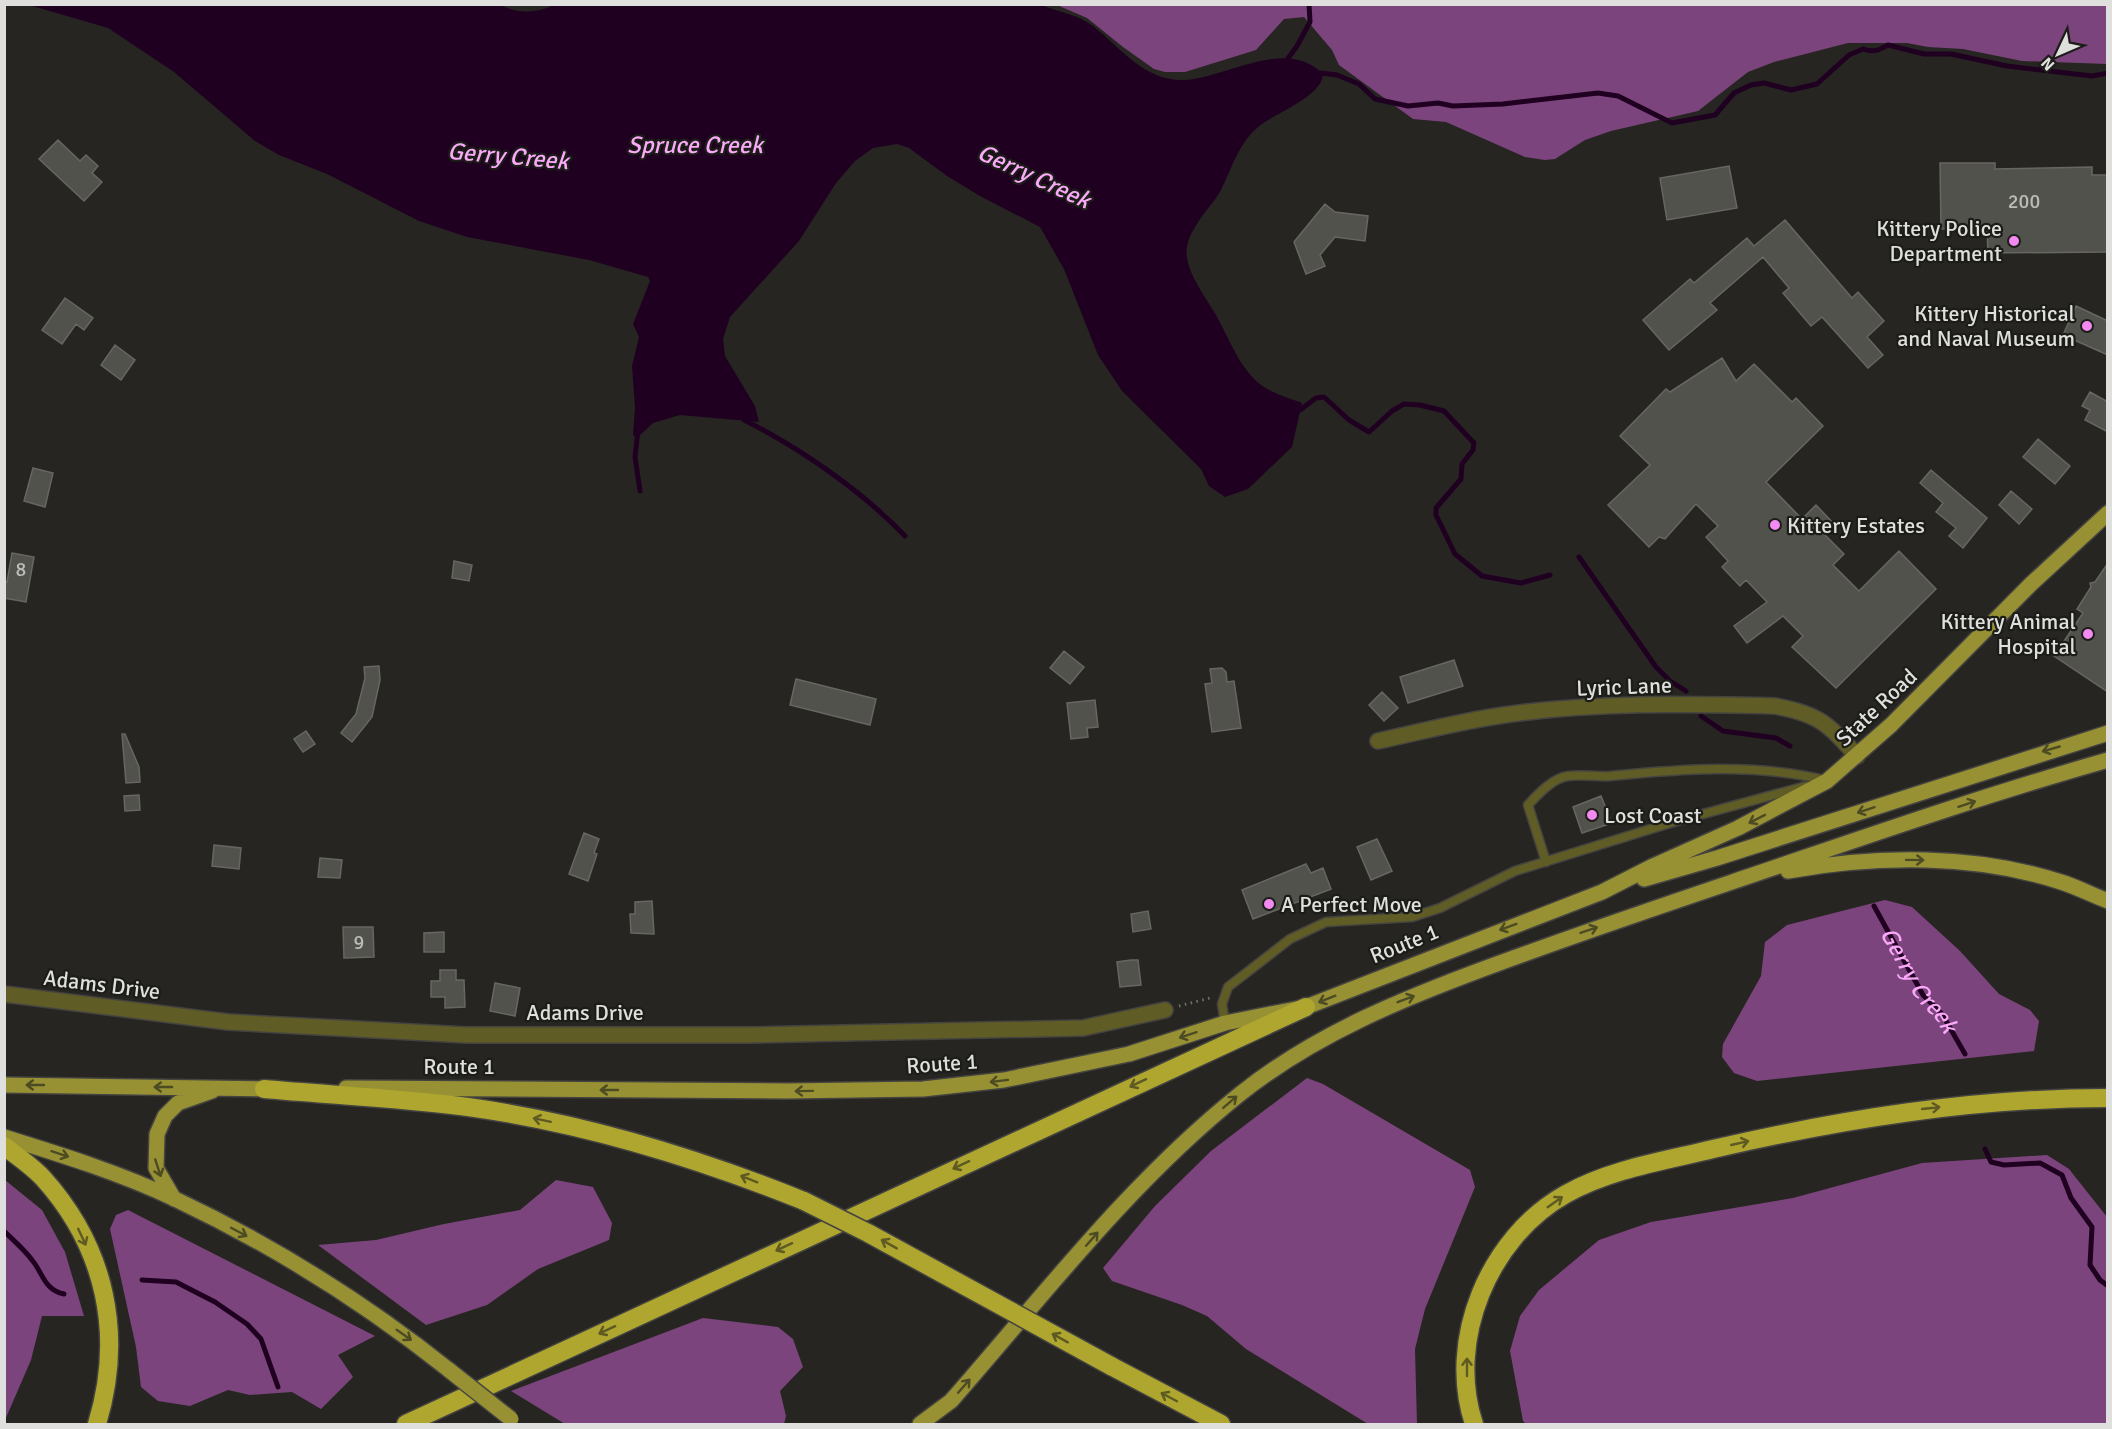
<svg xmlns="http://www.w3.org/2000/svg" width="2112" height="1429" font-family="Signika,sans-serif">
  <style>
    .forest { fill: #7c447c }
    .water { fill: #200021 }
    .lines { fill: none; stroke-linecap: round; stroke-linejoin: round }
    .stream { stroke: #200021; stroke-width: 5 }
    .building { fill: #52524d; stroke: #676662; stroke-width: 1.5 }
    .service-casing { stroke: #444340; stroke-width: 11 }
    .minor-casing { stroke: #444340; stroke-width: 18 }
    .primary-casing { stroke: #444340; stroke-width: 18 }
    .motorway-casing { stroke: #444340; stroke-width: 21 }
    .path { stroke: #706f6c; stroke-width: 3; stroke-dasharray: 1.5 4.5; stroke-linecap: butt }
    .service { stroke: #605c25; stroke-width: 8 }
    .minor { stroke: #605c25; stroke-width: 15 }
    .primary { stroke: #979133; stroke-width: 15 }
    .motorway { stroke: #aea62f; stroke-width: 18 }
    .primary-bridge-casing { stroke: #444340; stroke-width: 18; stroke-linecap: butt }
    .motorway-bridge-casing { stroke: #444340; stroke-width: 21; stroke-linecap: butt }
    .primary-bridge { stroke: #979133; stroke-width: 15 }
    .motorway-bridge { stroke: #aea62f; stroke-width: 18 }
    .oneway { stroke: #4d4b23 }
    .oneway2 { stroke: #5e5a22 }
    .poi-dot { fill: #f38af2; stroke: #1c1c18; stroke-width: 2 }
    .labels { text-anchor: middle; stroke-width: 4.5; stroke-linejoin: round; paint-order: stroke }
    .number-label { font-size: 20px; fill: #bcbcb9 }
    .poi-label { font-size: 22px; fill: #dfdfdd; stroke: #1c1c18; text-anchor: end }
    .street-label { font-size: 22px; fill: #dfdfdd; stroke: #1c1c18 }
    .water-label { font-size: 24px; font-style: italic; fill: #faa9f8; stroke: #1c1c18 }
  </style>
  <rect width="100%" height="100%" fill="#262522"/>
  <path class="forest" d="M1057,5H2107V64L2022,61L1963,49L1928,47L1907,43H1848L1774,62L1748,72L1698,111L1611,131L1585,140L1555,159L1545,160L1525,157L1446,122L1413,119L1339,65L1332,50L1304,17L1284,19L1256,50L1185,72H1165L1154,69L1123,47L1087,18Z
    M1885,900L1912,907L1960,951L1999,994L2030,1010L2039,1021L2034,1051L1757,1081L1734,1073L1722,1057L1723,1044L1761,976L1765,942L1787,925Z
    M1307,1078L1323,1084L1470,1170L1475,1187L1425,1309L1415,1349L1417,1424H1368L1246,1349L1207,1316L1182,1305L1112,1281L1103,1268L1155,1206L1211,1151Z
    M2047,1155L2069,1169L2107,1217V1424H1526L1523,1421L1510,1351L1520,1316L1539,1290L1599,1240L1651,1222L1793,1198L1922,1163Z
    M5,1180L42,1210L65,1252L84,1316H42L31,1360L5,1420Z
    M556,1180L593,1187L612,1223L609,1240L538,1269L487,1305L426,1325L318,1245L376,1240L444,1224L520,1210Z
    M128,1210L375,1336L338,1355L353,1377L321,1409L292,1392L250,1395L228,1390L190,1406L158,1401L141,1387L136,1347L110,1229L116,1215Z
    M703,1318L778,1327L793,1339L803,1367L780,1391L786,1416L784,1424H565L511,1391Z"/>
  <path class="water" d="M498,4C518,14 536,14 556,4L1042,5C1058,12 1079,15 1093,26C1121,48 1144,81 1184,80C1226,78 1286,36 1323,74C1323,95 1277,113 1262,124C1239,141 1233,166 1221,190C1210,210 1183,232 1187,258C1190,277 1206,298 1216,315C1229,338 1241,372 1264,387C1275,394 1289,398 1302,403L1292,447L1248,489L1225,497L1209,486L1201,469L1122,391L1098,355L1064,269L1040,227L980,196L947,176L909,148L897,144L873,148L855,161L836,183L799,241L730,317L723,339L725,356L755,406L759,422L680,415L653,423L637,438L633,435L635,408L632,366L639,337L633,324L650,281L648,277L589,260L467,237L419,221L327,174L279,155L255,141L174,72L108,28L29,5Z"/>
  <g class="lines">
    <g class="stream">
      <path d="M1284,64L1297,46L1310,22L1309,4"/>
      <path d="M1315,76L1321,73L1337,75L1359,84L1375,99L1408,106L1438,103L1453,106L1503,104L1598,93L1618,96L1672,123L1715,115L1734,93L1751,85L1764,83L1791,90L1817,84L1849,55L1863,49C1874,53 1879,50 1888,45L1924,54H1951L2007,66L2092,76L2108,73"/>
      <path d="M1300,410L1316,398L1324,397L1349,420L1369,432L1392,411L1404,404L1420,405L1444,411L1474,443L1473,450L1462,464L1461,479L1436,508V515L1455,554L1482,576L1521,583L1550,575"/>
      <path d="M744,420C800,448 862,491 905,536"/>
      <path d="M638,430L635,457L640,491"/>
      <path d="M1579,557L1656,667L1670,681L1686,691"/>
      <path d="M1701,716L1723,731L1776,738L1790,746"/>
      <path id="s1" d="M1874,906L1923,995L1942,1014L1965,1054"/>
      <path d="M1985,1149L1991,1162L2004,1165L2040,1163L2062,1175L2071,1198L2092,1227L2090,1265L2100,1280L2108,1286"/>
      <path d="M4,1231C14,1241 24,1249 32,1260C43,1273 44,1290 64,1294"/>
      <path d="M142,1280L176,1282L215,1302L247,1324L261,1339L278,1387"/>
    </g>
  </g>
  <path class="building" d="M58,140L80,161L86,155L98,166L92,173L102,182L84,201L39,159Z
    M1940,163H1995V169L2092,167V175H2108V252L1988,253L1987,228L1941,229Z
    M1729,166L1737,208L1667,220L1660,178Z
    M1325,204L1335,212L1368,216L1365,241L1335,237L1320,255L1325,266L1306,274L1294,242Z
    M1785,220L1852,298L1858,292L1884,321L1867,337L1883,355L1868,368L1822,317L1811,326L1783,293L1789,288L1763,257L1710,303L1717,310L1669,350L1643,320L1690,279L1694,283L1747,238L1754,246Z
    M65,298L93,318L84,330L76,324L62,344L42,330Z
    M2076,306L2108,321V355L2063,335Z
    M115,345L135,360L121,380L101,365Z
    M1722,358L1736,381L1754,364L1792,402L1796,398L1823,426L1766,482L1802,519L1816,505L1834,524L1824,534L1844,554L1833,565L1859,591L1899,551L1936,589L1836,688L1792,647L1803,636L1783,616L1747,643L1734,626L1767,602L1746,580L1740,586L1722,567L1728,561L1706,537L1718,526L1696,504L1665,539L1659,537L1649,547L1608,505L1650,465L1620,436L1666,389L1670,392Z
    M2090,392L2108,402V432L2085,420L2090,410L2082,406Z
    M2038,439L2070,466L2055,484L2023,457Z
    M33,468L53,473L45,507L24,501Z
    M1931,470L1987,518L1963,548L1949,536L1956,528L1936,512L1943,503L1920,483Z
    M2011,491L2032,509L2019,524L1999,505Z
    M12,553L34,557L26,602L4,598V581L7,582Z
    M454,561L472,565L469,581L452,578Z
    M2108,563V692L2054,656L2083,613L2077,609L2091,587L2090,583L2095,582Z
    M1064,651L1084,667L1070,684L1050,668Z
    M1454,660L1463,686L1408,703L1400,677Z
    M379,666L380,680L372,717L352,742L341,733L356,714L365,678L364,667Z
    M1222,668L1226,672L1227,682L1234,681L1241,728L1212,732L1205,684L1212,683L1210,669Z
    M796,679L876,699L870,725L790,705Z
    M1382,692L1398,708L1384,721L1369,705Z
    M1095,700L1098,727L1087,728L1088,737L1071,739L1067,703Z
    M306,731L315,744L303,752L294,739Z
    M122,734H125L139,767L140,782L126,783Z
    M139,795L140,810L125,811L124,796Z
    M1601,796L1612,823L1582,833L1573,807Z
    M584,833L599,839L594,853L597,854L588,881L569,874Z
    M1377,839L1392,871L1371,880L1357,847Z
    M214,845L241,848L239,869L212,866Z
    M320,858L342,860L340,878L318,877Z
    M1306,864L1311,873L1323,868L1331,889L1253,919L1242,890Z
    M652,901L654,934L631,933L630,914H635V902Z
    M1148,911L1151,929L1133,932L1131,914Z
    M343,927H373L374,957L344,958Z
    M444,932V952H424V933Z
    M1131,960H1138L1141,985L1120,987L1117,962Z
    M440,970H456V980H464L465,1007L445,1008V997H431V981H440Z
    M495,983L520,988L515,1016L490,1011Z"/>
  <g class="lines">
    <g class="service-casing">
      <path id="service" d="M1546,862L1528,805C1538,794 1553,778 1568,776C1581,774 1596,777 1610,776C1681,769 1754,763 1825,780
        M1225,1023L1222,1004L1228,987L1290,939L1326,922L1412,917L1440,908L1515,871L1670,823L1806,786"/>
    </g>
    <g class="minor-casing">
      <path id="minor" d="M1378,741C1420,732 1461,721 1504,715C1593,702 1685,704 1775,706C1819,714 1827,723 1857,756
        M4,994L228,1022L467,1035H749L1083,1028L1165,1010"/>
    </g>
    <g class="primary-casing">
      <path id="primary" d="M1788,871C1877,855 1975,854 2061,882C2077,887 2092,895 2108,901
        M1644,879L1717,858L2108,733
        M4,1085L274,1089
        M346,1088L787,1091L923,1089L1004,1080L1129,1054L1225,1023L1306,1007L1602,892L1653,866L1738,828L1827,781L1891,725L2031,584L2108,513
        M4,1137C62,1155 120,1173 175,1199C272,1245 365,1303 449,1370
        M174,1199L156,1168L157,1134L165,1116L178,1103L212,1091
        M920,1424L951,1401C1043,1296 1130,1182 1240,1094C1315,1034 1404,998 1494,965C1573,936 1652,909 1732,882C1856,840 1981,796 2108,760"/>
    </g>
    <g class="motorway-casing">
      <path id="motorway" d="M264,1089C331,1095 400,1098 468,1107C584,1123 695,1157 804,1201
        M4,1146C17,1156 32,1166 43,1178C106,1248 124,1335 97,1424
        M1111,1366L1221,1424
        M406,1424L1306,1007
        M1474,1424C1446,1340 1489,1237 1566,1194C1611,1169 1664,1161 1713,1149C1843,1119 1973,1098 2108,1098"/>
    </g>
    <path class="path" d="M1179,1006L1210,998"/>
    <use href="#service" class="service"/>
    <use href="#minor" class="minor"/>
    <use href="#primary" class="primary"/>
    <use href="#motorway" class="motorway"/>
    <g class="primary-bridge-casing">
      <path id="primary-bridge" d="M449,1370L511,1419"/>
    </g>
    <g class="motorway-bridge-casing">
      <path id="motorway-bridge" d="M804,1201L868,1233L1111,1366"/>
    </g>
    <use href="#primary-bridge" class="primary-bridge"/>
    <use href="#motorway-bridge" class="motorway-bridge"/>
  </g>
  <defs><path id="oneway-shaft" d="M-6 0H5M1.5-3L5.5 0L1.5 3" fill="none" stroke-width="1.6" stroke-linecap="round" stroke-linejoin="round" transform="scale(1.5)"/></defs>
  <g class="oneway">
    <use href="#oneway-shaft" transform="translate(2051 749) rotate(164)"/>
    <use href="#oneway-shaft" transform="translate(1967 804) rotate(-18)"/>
    <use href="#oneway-shaft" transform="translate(1866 810) rotate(162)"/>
    <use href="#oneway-shaft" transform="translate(1757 819) rotate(153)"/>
    <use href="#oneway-shaft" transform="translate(1915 860) rotate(1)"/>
    <use href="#oneway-shaft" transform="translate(1508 927) rotate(160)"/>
    <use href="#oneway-shaft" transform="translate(1589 930) rotate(-19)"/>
    <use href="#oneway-shaft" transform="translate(1327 999) rotate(158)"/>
    <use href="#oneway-shaft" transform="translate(1406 999) rotate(-21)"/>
    <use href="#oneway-shaft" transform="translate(1188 1035) rotate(162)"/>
    <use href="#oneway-shaft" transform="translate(999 1081) rotate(173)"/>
    <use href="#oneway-shaft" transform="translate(35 1085) rotate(-180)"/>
    <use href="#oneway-shaft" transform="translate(163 1087) rotate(-180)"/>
    <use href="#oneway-shaft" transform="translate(609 1090) rotate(-180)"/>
    <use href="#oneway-shaft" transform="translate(804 1091) rotate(179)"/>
    <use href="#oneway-shaft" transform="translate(1230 1102) rotate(-41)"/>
    <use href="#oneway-shaft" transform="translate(60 1154) rotate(18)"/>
    <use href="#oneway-shaft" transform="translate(158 1168) rotate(72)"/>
    <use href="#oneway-shaft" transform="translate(239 1232) rotate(28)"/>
    <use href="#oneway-shaft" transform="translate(1092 1239) rotate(-49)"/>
    <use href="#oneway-shaft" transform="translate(404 1335) rotate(35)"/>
    <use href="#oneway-shaft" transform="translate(964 1386) rotate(-49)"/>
  </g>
  <g class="oneway2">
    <use href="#oneway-shaft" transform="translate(1138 1083) rotate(155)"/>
    <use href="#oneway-shaft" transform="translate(1931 1108) rotate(-6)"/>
    <use href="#oneway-shaft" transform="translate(542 1120) rotate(-168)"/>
    <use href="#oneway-shaft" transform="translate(1740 1143) rotate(-13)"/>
    <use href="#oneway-shaft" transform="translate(961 1165) rotate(155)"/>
    <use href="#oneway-shaft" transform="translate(749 1179) rotate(-158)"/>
    <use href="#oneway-shaft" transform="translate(1555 1202) rotate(-35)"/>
    <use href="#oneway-shaft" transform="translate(82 1237) rotate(65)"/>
    <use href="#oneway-shaft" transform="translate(889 1244) rotate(-151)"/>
    <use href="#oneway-shaft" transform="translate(784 1247) rotate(155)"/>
    <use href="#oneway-shaft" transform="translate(607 1330) rotate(155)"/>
    <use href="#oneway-shaft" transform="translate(1060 1338) rotate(-151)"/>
    <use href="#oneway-shaft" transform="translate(1467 1367) rotate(-90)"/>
    <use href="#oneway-shaft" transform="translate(1169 1397) rotate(-152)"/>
  </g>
  <g class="poi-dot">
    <circle cx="2014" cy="241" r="6"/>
    <circle cx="2087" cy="326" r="6"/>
    <circle cx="1775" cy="525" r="6"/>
    <circle cx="2088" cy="634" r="6"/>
    <circle cx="1592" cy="815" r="6"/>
    <circle cx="1269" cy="904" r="6"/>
  </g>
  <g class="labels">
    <g class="number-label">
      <text x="2024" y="208">200</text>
      <text x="21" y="576">8</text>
      <text x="359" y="949">9</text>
    </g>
    <g class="poi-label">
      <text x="2002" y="236">Kittery Police<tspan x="2002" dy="25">Department</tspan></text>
      <text x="2075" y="321">Kittery Historical<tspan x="2075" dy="25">and Naval Museum</tspan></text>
      <text x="1787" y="533" text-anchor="start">Kittery Estates</text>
      <text x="2076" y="629">Kittery Animal<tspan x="2076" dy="25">Hospital</tspan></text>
      <text x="1604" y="823" text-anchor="start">Lost Coast</text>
      <text x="1281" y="912" text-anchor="start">A Perfect Move</text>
    </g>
    <g class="street-label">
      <text transform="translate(1624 686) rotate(-2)" y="8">Lyric Lane</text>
      <text transform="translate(1876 707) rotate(-43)" y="8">State Road</text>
      <text transform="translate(1404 943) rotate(-22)" y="8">Route 1</text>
      <text transform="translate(102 984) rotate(7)" y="8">Adams Drive</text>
      <text x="585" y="1020">Adams Drive</text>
      <text transform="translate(942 1063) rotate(-4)" y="8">Route 1</text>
      <text x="459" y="1074">Route 1</text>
    </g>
    <g class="water-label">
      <text x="695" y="153">Spruce Creek</text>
      <text transform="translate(508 156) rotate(5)" y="8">Gerry Creek</text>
      <text transform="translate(1034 176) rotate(25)" y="8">Gerry Creek</text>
      <text dy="8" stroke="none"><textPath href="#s1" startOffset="87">Gerry Creek</textPath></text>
    </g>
  </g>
  <rect width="2112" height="1429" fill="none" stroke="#dfdfdd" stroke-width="12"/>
  <g transform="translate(2058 54) rotate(226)" stroke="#1c1c18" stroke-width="4.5" paint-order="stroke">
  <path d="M0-4.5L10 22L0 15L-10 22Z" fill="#dfdfdd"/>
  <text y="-9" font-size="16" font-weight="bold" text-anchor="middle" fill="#dfdfdd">N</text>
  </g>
</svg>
